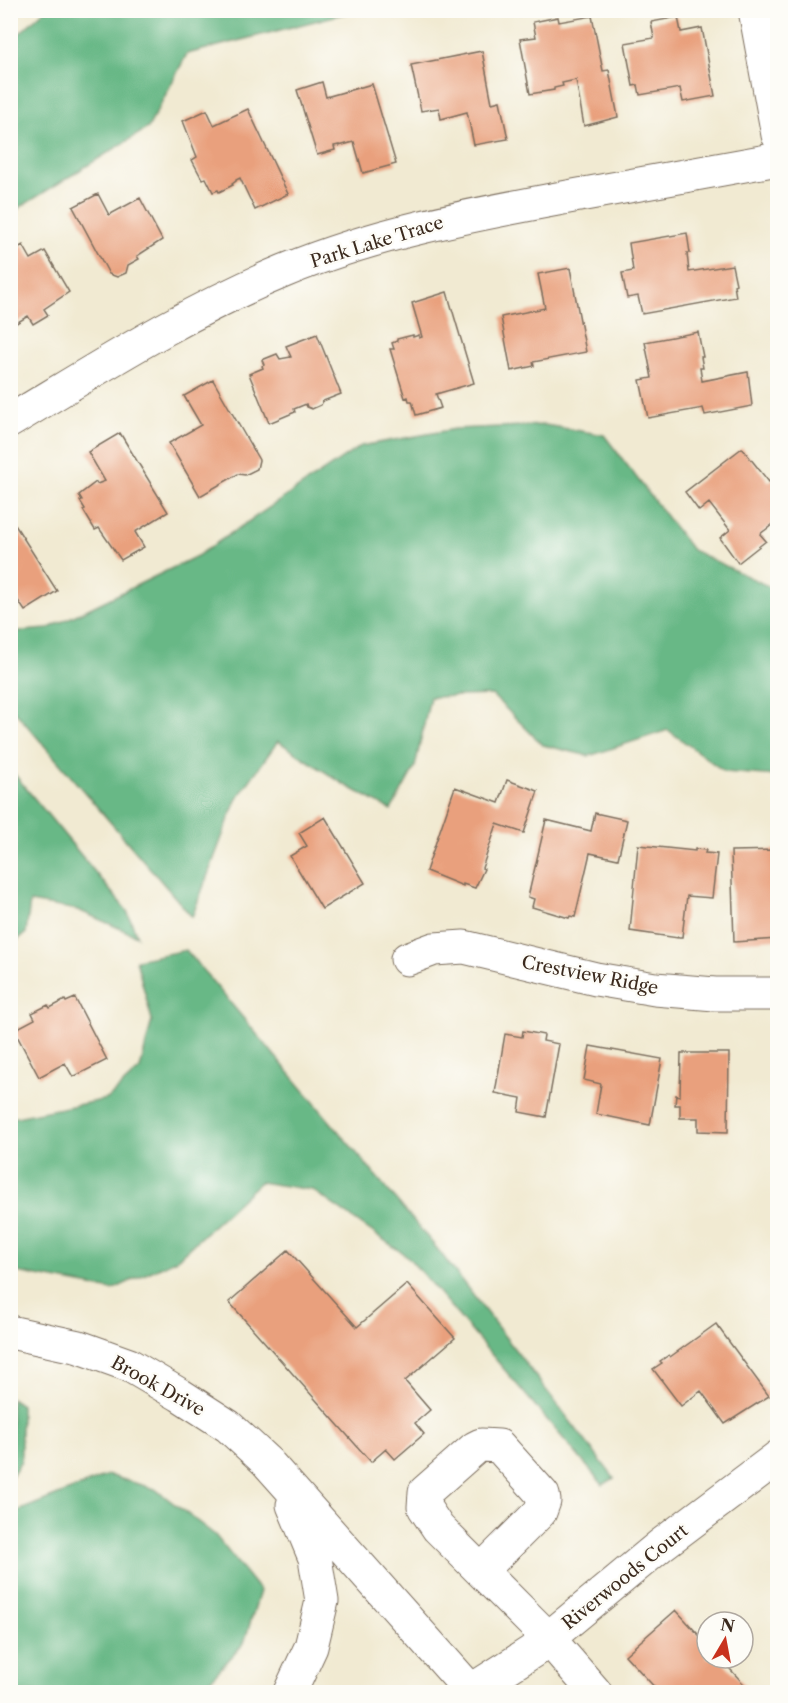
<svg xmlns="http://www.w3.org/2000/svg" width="788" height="1703" font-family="'Libre Caslon Text',serif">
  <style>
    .forest { fill: #67b886; stroke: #517152; stroke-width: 1.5 }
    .building { fill: #e9a07d }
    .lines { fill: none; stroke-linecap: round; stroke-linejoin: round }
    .minor-casing { stroke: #7b6d5d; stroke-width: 35 }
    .minor { stroke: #fff; stroke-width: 33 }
    .labels { text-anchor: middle; stroke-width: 5; stroke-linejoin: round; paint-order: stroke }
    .street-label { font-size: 18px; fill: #3b2a1e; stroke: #fdfcf7 }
  </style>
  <rect width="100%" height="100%" fill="#fdfcf7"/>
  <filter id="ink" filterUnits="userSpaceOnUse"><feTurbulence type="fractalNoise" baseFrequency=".0167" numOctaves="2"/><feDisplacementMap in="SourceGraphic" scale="12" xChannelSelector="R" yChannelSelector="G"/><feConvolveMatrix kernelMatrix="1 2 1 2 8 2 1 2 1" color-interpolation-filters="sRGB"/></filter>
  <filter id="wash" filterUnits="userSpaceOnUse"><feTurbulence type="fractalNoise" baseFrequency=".008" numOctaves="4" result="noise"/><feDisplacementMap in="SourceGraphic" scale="24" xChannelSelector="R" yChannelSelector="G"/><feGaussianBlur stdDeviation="1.35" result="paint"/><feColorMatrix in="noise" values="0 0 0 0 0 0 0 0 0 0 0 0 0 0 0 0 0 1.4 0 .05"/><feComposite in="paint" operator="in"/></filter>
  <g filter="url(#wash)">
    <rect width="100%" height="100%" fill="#f1ead2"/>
    <path class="forest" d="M45,10H354V11L187,54L148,128L11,213V41Z
      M545,425L604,435L692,550L774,589L777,588V776L725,772L668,730L589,756L543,745L492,695L430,697L415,767L391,810L345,785L278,741L236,800L192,917L11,707V632L47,629L197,556L361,446L455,429Z
      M11,770L127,911L137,936L78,910L30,902L26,933L11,945Z
      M186,950L439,1251L614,1478L603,1485L408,1257L312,1190L260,1182L177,1259L112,1290L11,1271V1118L107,1099L140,1069L152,1020L136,960Z
      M11,1398L21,1405V1461L11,1477Z
      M108,1475L155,1489L215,1535L260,1591L244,1643L211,1679L194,1692H11V1510L13,1513Z"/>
    <g id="blocks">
      <path class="building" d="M592,16L603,71L609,70L618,117L584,126L576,80L562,83L563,86L554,88V90L530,94L520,39L536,37L533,22L558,17L559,22Z
        M678,17L681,32L702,28L715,96L683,102L680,88L640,95L638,85L633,86L625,43L654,38L651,22Z
        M482,51L492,103L500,101L508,139L474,145L467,112L441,119L439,108L421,111L411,65Z
        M322,82L326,97L372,84L396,164L363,173L354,142L339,146V145L334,146L335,150L317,155L297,90Z
        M248,109L288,194L255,210L240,178L236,180V181L232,184L233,185L219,192L218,190L213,192L206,178L202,179L192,160L197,157L183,121L207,110L214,125Z
        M98,194L109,215L140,198L162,240L137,256L139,259L128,265L126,273L117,277L109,274L73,207Z
        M687,233L690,253H687L689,272L732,265L736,284L734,285L736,297L642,314L638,296L627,298L622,273L633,271L629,243Z
        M23,245L31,259L45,251L69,292L44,309L48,315L33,324L28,316L13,325L10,321V252Z
        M570,268L586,352L533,362L534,366L511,371L501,317L545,308L538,274Z
        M447,292L474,383L436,394L441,408L416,415L412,401H409L408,397L405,398L390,349H394L392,343L397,341V339L413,335V337L419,335V338L422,337L412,303Z
        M698,332L703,357H701L703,368H700L702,381L748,372L752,406L705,415L703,408L648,418L640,380L652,378L645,342Z
        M317,334L341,394L323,401L321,405L312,409L307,407L306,404L294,409L295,412L269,423L249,374L263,368L262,366L264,365L262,360L277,354L280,359L291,357L286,346Z
        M213,380L259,460L257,469L245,475L238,474L200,496L169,443L201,425L184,396Z
        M120,433L168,512L135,532L144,547L121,560L99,528L95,530L83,510L85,509L80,501L82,500L79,495L96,482L97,484L105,481L88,452Z
        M742,448L769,482L778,475V518L775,520L776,522L760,534L766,541L738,563L720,538L730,530L709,503L699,511L685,492Z
        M10,517L57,591L25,611L17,599L10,603Z
        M507,780L538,791L524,833L497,824L482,868L484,869L475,888L463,884V886L426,871L455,787L499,803Z
        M595,813L627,820L618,859L590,853L575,917L570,916L569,918L532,907L534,899L528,897L546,820L591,831Z
        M325,817L365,883L322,909L290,856L307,846L299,833Z
        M638,845L695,851V849L706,850L705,853L717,854L712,898L687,896L682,937H678V938L630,931Z
        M778,850V939L734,942L731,851Z
        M75,998L107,1060L73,1077L65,1063L39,1077L14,1030L35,1019L32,1013L48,1005L50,1008L65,1000L66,1002Z
        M523,1031L544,1035L543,1041L559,1044L546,1117L519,1112L521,1098L495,1093L505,1034L522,1037Z
        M590,1046L662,1059L650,1125L596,1114L601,1084L584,1080Z
        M681,1053H729L728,1132L698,1131V1118H680V1105H675L676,1095L680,1096Z
        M288,1250L357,1327L407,1284L455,1338L405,1381L430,1410L415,1423L424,1434L395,1459L386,1449L371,1462L229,1302Z
        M716,1324L769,1396L725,1424L701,1391L681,1406L653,1369L662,1363L660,1361L669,1355L670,1357Z
        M676,1610L707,1644V1658H720L751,1692H659L625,1655Z"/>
    </g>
  </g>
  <g filter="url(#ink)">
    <use href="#blocks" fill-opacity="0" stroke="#7b6d5d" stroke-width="1.5"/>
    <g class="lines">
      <g class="minor-casing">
        <path id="minor" d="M755,10L778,135
          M10,421C100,367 187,311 284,271C375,233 471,215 568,197C638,184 708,172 778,159
          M407,959L434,949L464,947L596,979L655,989L715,994H778
          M10,1332L79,1347L129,1365L180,1395L228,1426L267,1462L471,1691
          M481,1571L540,1512L544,1501L543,1495L499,1446L481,1445L475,1448L425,1492L424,1507L438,1528L549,1639L595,1692
          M290,1692L311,1647L322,1601L315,1558L293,1505
          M469,1692L533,1651L661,1545L778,1457"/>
      </g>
      <use href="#minor" class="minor"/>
    </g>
  </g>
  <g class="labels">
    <g class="street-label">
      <text transform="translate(377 242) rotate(-17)" y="6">Park Lake Trace</text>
      <text transform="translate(590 975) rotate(11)" y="6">Crestview Ridge</text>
      <text transform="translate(158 1386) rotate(29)" y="6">Brook Drive</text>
      <text transform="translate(625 1577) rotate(-39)" y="6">Riverwoods Court</text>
    </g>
  </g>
  <rect width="788" height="1703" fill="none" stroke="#fdfcf7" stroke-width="36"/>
  <g transform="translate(725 1640) rotate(10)"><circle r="28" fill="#fdfcf7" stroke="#afa8a0" stroke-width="1.5"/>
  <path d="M0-4.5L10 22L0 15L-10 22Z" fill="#c8321e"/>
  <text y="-9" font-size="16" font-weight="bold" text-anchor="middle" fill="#3b2a1e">N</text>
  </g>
</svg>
